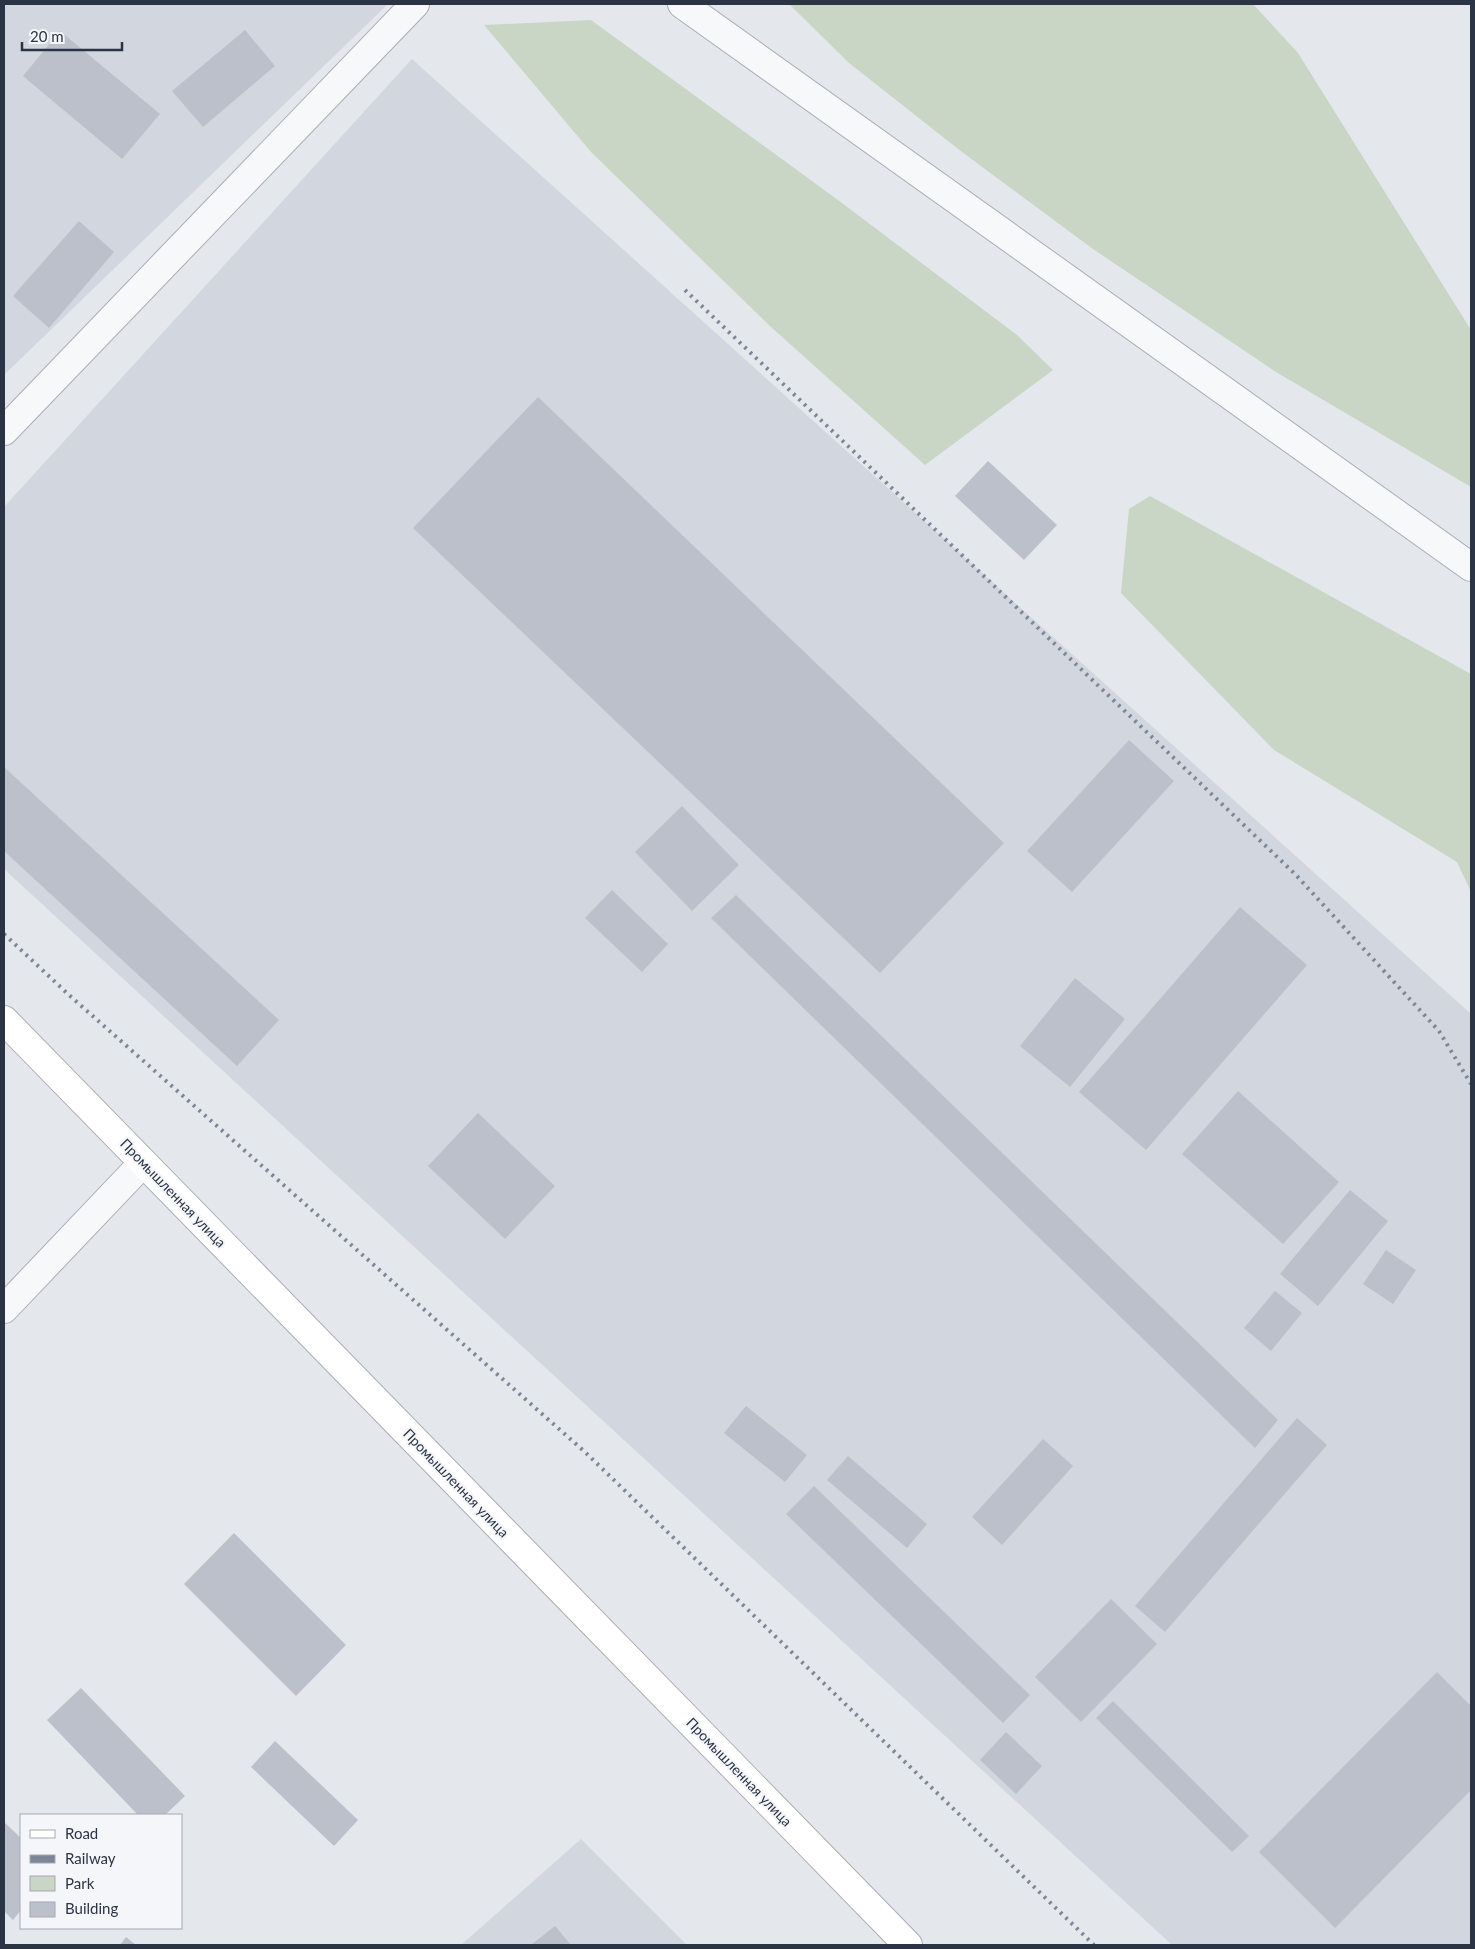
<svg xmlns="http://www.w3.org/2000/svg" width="1475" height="1949" font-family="Lato,sans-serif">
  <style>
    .built { fill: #d2d6de }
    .green { fill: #c9d6c5 }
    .building { fill: #bbc0ca }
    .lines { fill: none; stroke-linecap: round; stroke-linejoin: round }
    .minor-casing { stroke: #a9aeb7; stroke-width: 30 }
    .secondary-casing { stroke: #a9aeb7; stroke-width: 30 }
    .minor { stroke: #f7f8fa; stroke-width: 28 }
    .secondary { stroke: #fff; stroke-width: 28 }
    .rail { stroke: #7d8696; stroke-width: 4; stroke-dasharray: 2.5 5; stroke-linecap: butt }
    .labels { text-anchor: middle; stroke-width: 4.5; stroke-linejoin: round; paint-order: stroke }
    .street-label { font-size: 14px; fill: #2b3445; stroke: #f4f6f9 }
  </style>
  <rect width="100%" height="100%" fill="#e4e7ec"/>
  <path class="built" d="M4,4H388L4,375Z
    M412,59L1471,1014V1945H1172L4,869V507Z
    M581,1839L687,1945H461Z"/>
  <path class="green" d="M789,4H1253L1298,53L1471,330V487L1276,372L1093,249L962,152L849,63Z
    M591,20L838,200L1017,335L1053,370L925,465L771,327L591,152L484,25Z
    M1150,496L1471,674V892L1457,862L1274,750L1121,593L1129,509Z"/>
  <path class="building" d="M245,30L275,66L203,127L172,91Z
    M60,31L160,114L122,159L23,76Z
    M79,221L114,252L49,328L13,296Z
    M538,397L1004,843L880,973L413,528Z
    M988,461L1057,525L1024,560L955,496Z
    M1129,740L1174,781L1072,892L1027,851Z
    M4,767L279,1020L237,1066L4,851Z
    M682,806L739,865L692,911L635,852Z
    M612,890L668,944L642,972L585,918Z
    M736,895L1278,1420L1255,1448L711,918Z
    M1240,907L1307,965L1146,1150L1079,1092Z
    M1075,978L1125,1019L1070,1087L1020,1046Z
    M1238,1091L1339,1182L1283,1244L1182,1154Z
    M478,1113L555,1186L505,1239L428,1166Z
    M1350,1190L1388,1221L1318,1306L1280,1274Z
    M1386,1250L1416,1270L1393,1304L1363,1284Z
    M1275,1291L1302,1313L1271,1351L1244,1328Z
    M746,1406L807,1455L785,1482L724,1433Z
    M1297,1418L1327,1445L1165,1632L1135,1606Z
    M1043,1439L1073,1466L1002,1545L972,1517Z
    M848,1456L927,1524L907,1548L827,1480Z
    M814,1486L1030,1695L1003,1723L786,1514Z
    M234,1533L346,1645L296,1696L184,1584Z
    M1111,1599L1157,1644L1081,1722L1035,1677Z
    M1437,1672L1471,1706V1790L1335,1928L1259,1852Z
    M81,1688L185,1796L165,1815H138L47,1720Z
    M1113,1701L1249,1836L1232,1852L1096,1718Z
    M1006,1732L1042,1766L1016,1794L980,1760Z
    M275,1741L358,1820L334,1846L251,1767Z
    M4,1822L21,1838V1910L13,1920L4,1911Z
    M555,1926L571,1945H531Z
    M126,1937L136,1945H120Z"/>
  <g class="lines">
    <g class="minor-casing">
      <path id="minor" d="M682,4L1471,567
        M4,431L415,4
        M4,1309L143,1163"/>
    </g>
    <g class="secondary-casing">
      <path id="secondary" d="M4,1020L908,1945"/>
    </g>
    <use href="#minor" class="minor"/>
    <use href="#secondary" class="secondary"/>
    <path class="rail" d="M685,290L1295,874L1439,1031L1471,1084
      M4,934L69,995L585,1452L1094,1945"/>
  </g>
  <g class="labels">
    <g class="street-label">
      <text transform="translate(173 1193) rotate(46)" y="5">Промышленная улица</text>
      <text transform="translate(456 1483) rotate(46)" y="5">Промышленная улица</text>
      <text transform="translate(739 1772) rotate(46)" y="5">Промышленная улица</text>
    </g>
  </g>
  <rect width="1475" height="1949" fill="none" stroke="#2b3445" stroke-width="10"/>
  <rect x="20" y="1814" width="162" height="115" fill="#f4f6f9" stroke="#a4a8b1"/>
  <rect x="30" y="1830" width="25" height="8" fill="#ffffff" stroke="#a4a8b1"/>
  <text x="65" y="1839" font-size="15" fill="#2b3445">Road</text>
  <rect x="30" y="1855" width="25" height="8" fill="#7d8696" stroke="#a4a8b1"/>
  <text x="65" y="1864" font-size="15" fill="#2b3445">Railway</text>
  <rect x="30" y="1876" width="25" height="15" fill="#c9d6c5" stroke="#a4a8b1"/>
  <text x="65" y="1889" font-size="15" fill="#2b3445">Park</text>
  <rect x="30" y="1902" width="25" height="15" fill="#bbc0ca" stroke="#a4a8b1"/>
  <text x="65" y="1914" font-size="15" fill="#2b3445">Building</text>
  <path d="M22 42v8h100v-8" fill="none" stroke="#2b3445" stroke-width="2.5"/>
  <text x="30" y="42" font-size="15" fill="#2b3445" stroke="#f4f6f9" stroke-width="4" paint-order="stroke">20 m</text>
</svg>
